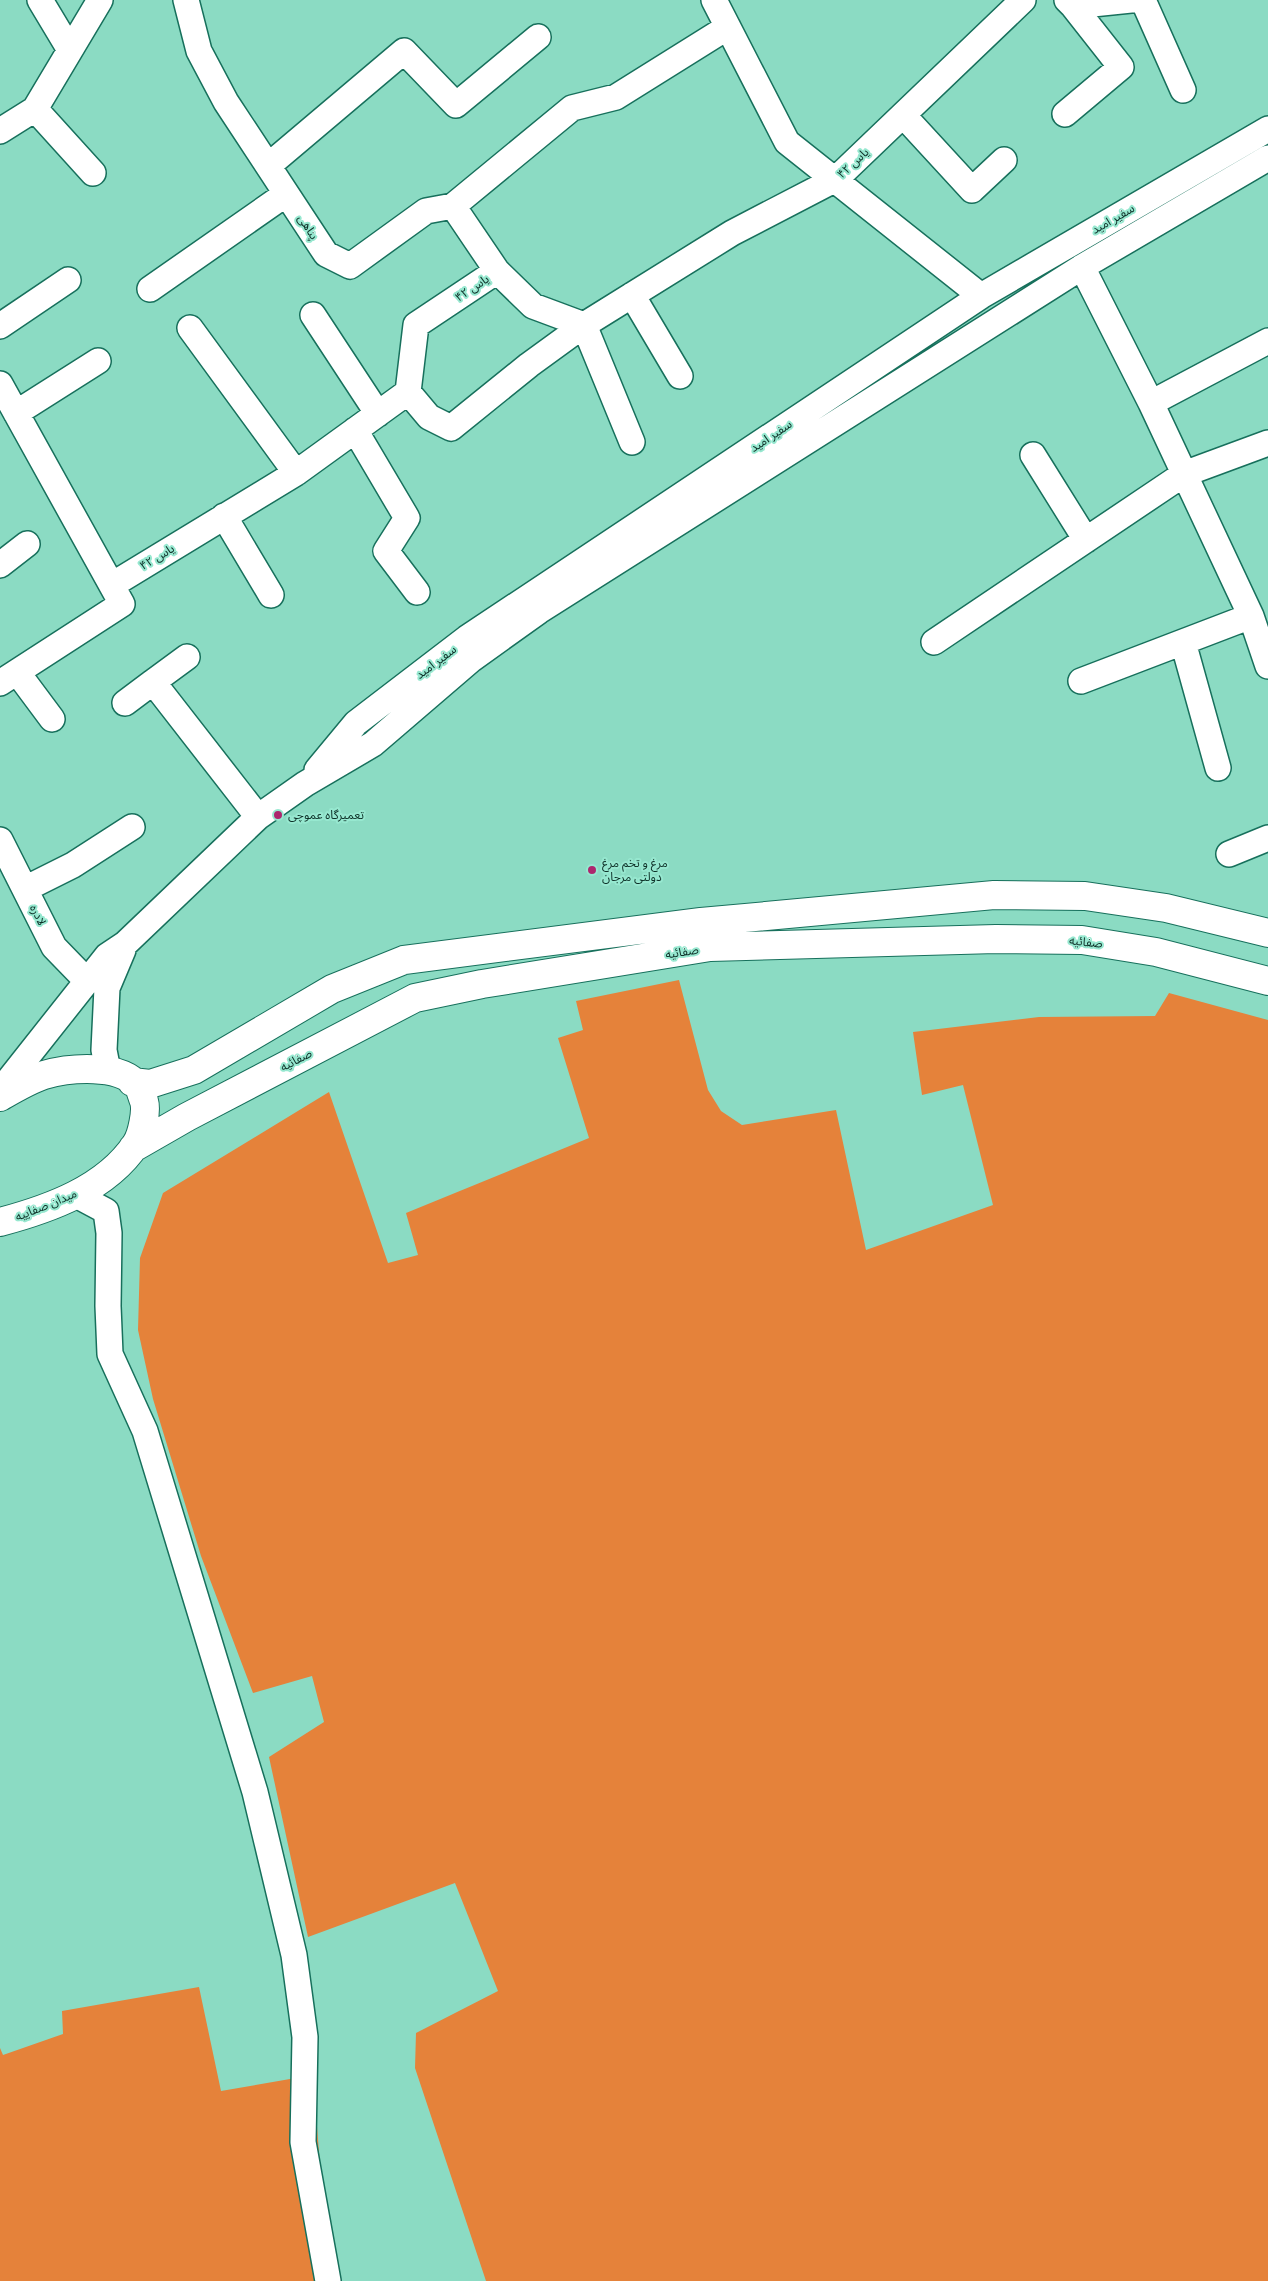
<svg xmlns="http://www.w3.org/2000/svg" width="1268" height="2281" font-family="'Roboto Condensed','Noto Sans Arabic',sans-serif">
  <style>
    .green { fill: #e5823a }
    .lines { fill: none; stroke-linecap: round; stroke-linejoin: round }
    .minor-casing { stroke: #17705c; stroke-width: 28 }
    .major-casing { stroke: #17705c; stroke-width: 30 }
    .minor { stroke: #fff; stroke-width: 25 }
    .major { stroke: #fff; stroke-width: 28 }
    .poi-dot { fill: #ad276e; stroke: #97e8d0; stroke-width: 2 }
    .labels { text-anchor: middle; stroke-width: 4; stroke-linejoin: round; paint-order: stroke }
    .street-label { font-size: 12px; fill: #0e3128; stroke: #97e8d0 }
    .poi-label { font-size: 12px; fill: #0e3128; stroke: #97e8d0; text-anchor: start }
  </style>
  <rect width="100%" height="100%" fill="#8bdbc3"/>
  <path class="green" d="M679,980L708,1090L721,1111L742,1125L836,1110L866,1250L993,1205L963,1085L922,1095L913,1032L1039,1017L1155,1016L1169,993L1268,1020V2281H486L415,2068L416,2033L498,1991L455,1883L308,1937L269,1757L324,1722L312,1676L253,1693L201,1556L153,1399L138,1330L140,1258L163,1193L329,1092L388,1263L418,1255L406,1213L589,1138L558,1038L583,1030L576,1001Z
    M199,1987L221,2091L313,2075L329,2281H0V2048L3,2055L63,2034L62,2011Z"/>
  <g class="lines">
    <g class="minor-casing">
      <path id="minor" d="M40,0L70,50
        M186,0L199,51L226,102L326,254L350,266L426,211L453,206L497,271
        M714,0L787,142L981,296
        M1067,0L1073,6L1131,0
        M1143,0L1183,90
        M35,109L93,173
        M1065,114L1121,67L1073,6
        M903,115L972,190L1004,160
        M0,131L35,109L100,0
        M268,166L404,51L456,105L538,37
        M453,206L572,108L616,97L728,27
        M1082,267L1151,403L1251,616L1268,666
        M150,289L286,194
        M632,295L680,376
        M313,315L378,414
        M0,326L68,280
        M190,328L296,473
        M0,384L122,604L0,683
        M408,392L429,417L451,428L529,365L584,325L632,442
        M1151,403L1268,341
        M16,413L98,361
        M355,430L407,518L386,551L417,592
        M1033,455L1086,540
        M224,516L271,595
        M0,565L27,544
        M112,585L296,473L408,392L416,325L497,271L533,306L584,325L732,233L836,179L1023,0
        M934,642L1184,474L1268,443
        M1183,642L1218,768
        M187,657L153,682L258,817
        M17,672L52,719
        M1081,681L1251,616
        M125,703L153,682
        M317,770L356,723L467,638L981,296L1268,129
        M0,840L54,947L87,981
        M1229,854L1268,838
        M25,889L73,865L132,827
        M108,1071L104,1050L107,988L123,950
        M0,1091L107,956L125,944L258,817L305,784L373,744L472,659L539,611L1082,267L1268,158
        M76,1195L106,1211L109,1233L108,1306L110,1354L145,1431L255,1792L294,1955L305,2037L303,2142L328,2281"/>
    </g>
    <g class="major-casing">
      <path id="major" d="M132,1082L150,1084L194,1070L332,989L404,960L701,922L994,895L1085,896L1166,908L1268,933
        M0,1097C14,1089 29,1080 44,1075C69,1068 120,1063 138,1086C141,1090 142,1097 144,1101C147,1111 142,1135 136,1144C106,1189 49,1209 0,1222
        M133,1148L187,1117L415,998L482,984L710,947L996,939L1082,940L1156,952L1268,981"/>
    </g>
    <use href="#minor" class="minor"/>
    <use href="#major" class="major"/>
  </g>
  <g class="poi-dot">
    <circle cx="278" cy="815" r="5"/>
    <circle cx="592" cy="870" r="5"/>
  </g>
  <g class="labels">
    <g class="street-label">
      <text transform="translate(853 163) rotate(-43)" y="4">یاس ۴۲</text>
      <text transform="translate(1113 219) rotate(-30)" y="4">سفیر امید</text>
      <text transform="translate(308 227) rotate(57)" y="4">پناهی</text>
      <text transform="translate(472 288) rotate(-34)" y="4">یاس ۴۲</text>
      <text transform="translate(771 436) rotate(-34)" y="4">سفیر امید</text>
      <text transform="translate(157 557) rotate(-31)" y="4">یاس ۴۲</text>
      <text transform="translate(436 662) rotate(-37)" y="4">سفیر امید</text>
      <text transform="translate(38 915) rotate(63)" y="4">لادره</text>
      <text transform="translate(1086 942) rotate(6)" y="4">صفائیه</text>
      <text transform="translate(682 952) rotate(-9)" y="4">صفائیه</text>
      <text transform="translate(296 1060) rotate(-28)" y="4">صفائیه</text>
      <text transform="translate(46 1205) rotate(-22)" y="4">میدان صفاییه</text>
    </g>
    <g class="poi-label">
      <text x="288" y="819">تعمیرگاه عموچی</text>
      <text x="602" y="867">مرغ و تخم مرغ<tspan x="602" dy="14">دولتی مرجان</tspan></text>
    </g>
  </g>
</svg>
